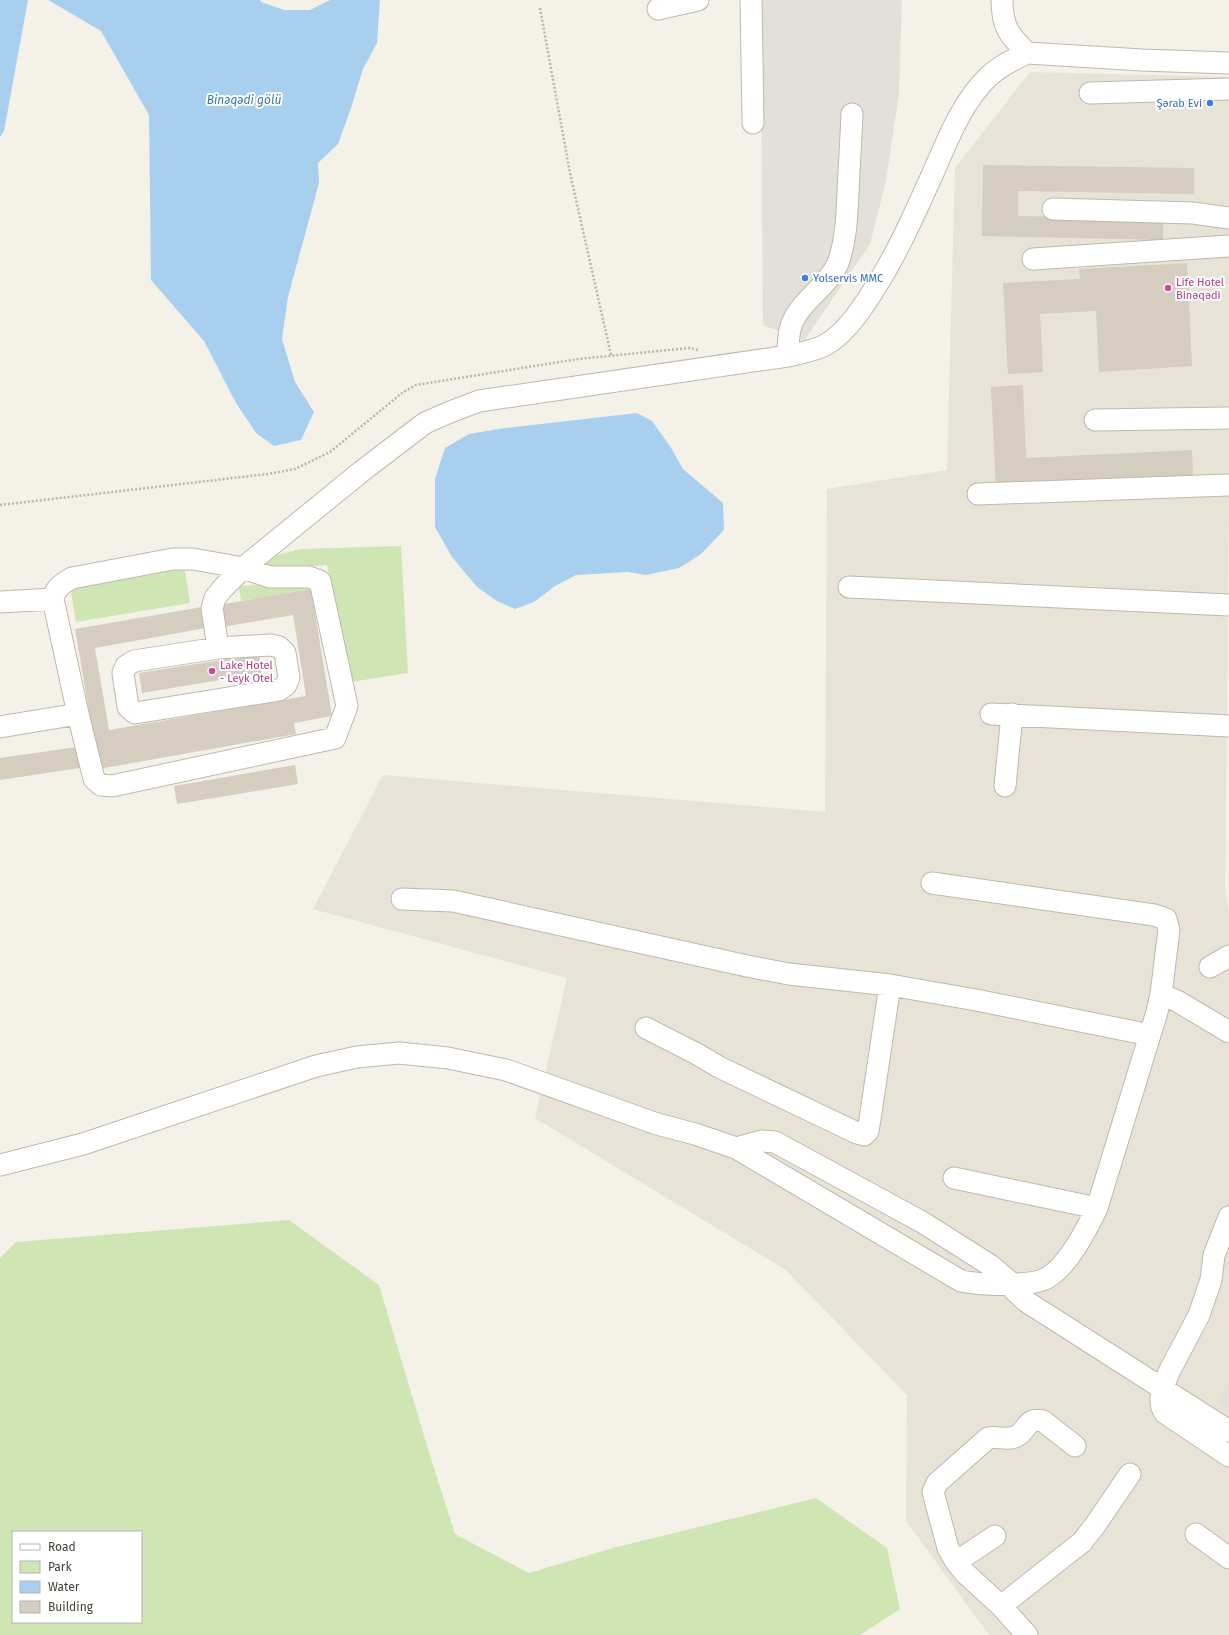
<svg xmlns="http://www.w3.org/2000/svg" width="1229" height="1635" font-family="'Fira Sans',sans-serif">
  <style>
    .residential { fill: #e8e3d7 }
    .industrial { fill: #e3e0da }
    .green { fill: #cfe6b4; fill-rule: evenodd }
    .water { fill: #a8d0ee }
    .building { fill: #d5cdbf }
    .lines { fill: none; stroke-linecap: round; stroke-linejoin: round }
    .minor-casing { stroke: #bfb9ac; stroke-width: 23 }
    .path { stroke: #c0b59e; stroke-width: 2.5; stroke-dasharray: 2 2; stroke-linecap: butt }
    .minor { stroke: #fff; stroke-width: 21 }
    .shop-dot { fill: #3f7fe0; stroke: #fff; stroke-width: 1.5 }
    .hotel-dot { fill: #d1479c; stroke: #fff; stroke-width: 1.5 }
    .labels { text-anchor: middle; stroke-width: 4; stroke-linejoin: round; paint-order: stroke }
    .shop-label { font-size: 11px; fill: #366cbe; stroke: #fff; text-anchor: end }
    .hotel-label { font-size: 11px; fill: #b23c85; stroke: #fff; text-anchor: start }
    .water-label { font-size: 12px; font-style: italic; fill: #347ab0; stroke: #fff }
  </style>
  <rect width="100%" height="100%" fill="#f4f1e9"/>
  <path class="residential" d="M1030,72L1229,77V507L1225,891L1229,912V1635H989L906,1521L907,1395L786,1270L535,1118L567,978L313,909L383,775L825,812L827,489L947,470L955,168Z"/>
  <path class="industrial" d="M760,0H902L899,93L886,181L870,244L804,341L763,325Z
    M1229,1383V1408L1218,1403Z"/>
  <path class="green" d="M401,546L408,673L351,682L327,565L271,570L263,567L270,557L300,549Z
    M184,565L190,603L76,622L71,593L81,583Z
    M301,582L311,589L241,601L239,586Z
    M289,1220L379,1285L428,1449L455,1534L529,1573L613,1548L816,1498L887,1548L900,1609L860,1635H0V1258L16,1242ZM13,1532H141V1622H13Z"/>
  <path class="water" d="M0,0H28L4,131L0,137Z
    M48,0H260L261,2L284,10H310L330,0H380L377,43L363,69L350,111L338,144L318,163L319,183L288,297L282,339L295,382L314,412L301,440L274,446L256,433L236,403L204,341L151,280L149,115L101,31Z
    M637,413L652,421L670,446L683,469L723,503L724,530L701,554L679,568L646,575L628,572L576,575L555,586L534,602L515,609L497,601L477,587L452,557L435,527V479L445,448L469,434L505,428Z"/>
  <path class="building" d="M983,165L1194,168V194L1018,191V216L1163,219V240L982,236Z
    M1187,263L1192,366L1099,372L1096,311L1040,314L1043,372L1008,374L1003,283L1080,279L1079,269Z
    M1023,385L1026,458L1192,450L1193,478L996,488L991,387Z
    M311,589L332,716L294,723L296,734L99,769L75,629L202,607L206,628L95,648L109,730L306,696L293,615L222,627L218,605Z
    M259,654L262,673L142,693L139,673Z
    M77,747L80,768L0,780V758Z
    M295,765L298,784L177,804L174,786Z"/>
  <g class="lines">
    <g class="minor-casing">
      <path id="minor" d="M751,0L753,123
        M1002,0C1002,27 1009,35 1027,53L1142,60L1229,63
        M658,9L698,0
        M1090,93L1229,89
        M1053,209L1193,213L1229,218
        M1033,259L1229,246
        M788,356C788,345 788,335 791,326C800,300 828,287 838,263C846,241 847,216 848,193C849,167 851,141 852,114
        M1095,420L1229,418
        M978,494L1229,485
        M173,559H193L243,568L270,577H309L320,581L347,706L335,738L112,786L101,785L94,779L78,714L53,599C55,588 62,584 72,578Z
        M849,587L1229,605
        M0,602L53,599
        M271,645L279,647L285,653L289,677L286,685L279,690L135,713L128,707L123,673L126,666L134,661L218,648Z
        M218,648L212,608L215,598L222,589L243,568L362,471L425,423L450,412L479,401L788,356C800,353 814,351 825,345C844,335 862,309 873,291C897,254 915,213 933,173C948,139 962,102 989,76C1001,65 1013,60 1027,53
        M991,714L1229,726
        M0,727L78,714
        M1005,786L1012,714
        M402,899L453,901L747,966L789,974L890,985L976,1000L1150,1035
        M1210,967L1229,956
        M1161,994L1177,1001L1229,1032
        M646,1028L697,1054L719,1067L857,1133L864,1135L868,1131L870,1119L890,985
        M736,1148L961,1281C979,1285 1032,1287 1047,1278C1069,1265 1086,1230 1097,1208L1157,1012L1161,994L1169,930L1166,919L1154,915L932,883
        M0,1165L83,1144L316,1066L357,1057L399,1053L448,1058L506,1070L657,1124L695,1134L736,1148L761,1141L775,1142L922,1222L990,1265L1011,1283L1014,1290L1027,1302L1229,1431
        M954,1178L1097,1208
        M1229,1217L1214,1255L1211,1280L1199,1315L1170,1370C1164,1383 1156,1402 1165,1413L1229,1456
        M1196,1534L1229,1558
        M956,1562L995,1536
        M1001,1606L1082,1542L1096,1524L1130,1474
        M1027,1635L1001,1606L966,1574L956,1562L948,1548L933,1492L937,1483L988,1438C997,1436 1008,1441 1017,1436C1028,1429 1027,1417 1043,1421L1075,1446"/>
    </g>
    <path class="path" d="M540,8L570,173L611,355
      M0,505L268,474L295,469L330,452L402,393L416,385L578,359L689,348L698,350"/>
    <use href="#minor" class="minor"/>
  </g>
  <g class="shop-dot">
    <circle cx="1210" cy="103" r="4"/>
    <circle cx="805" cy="278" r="4"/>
  </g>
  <g class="hotel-dot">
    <circle cx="1168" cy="288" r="4"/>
    <circle cx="212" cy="671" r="4"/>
  </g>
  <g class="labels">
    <g class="shop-label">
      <text x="1202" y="107">Şərab Evi</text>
      <text x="813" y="282" text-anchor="start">Yolservis MMC</text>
    </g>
    <g class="hotel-label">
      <text x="1176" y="286">Life Hotel<tspan x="1176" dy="13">Binəqədi</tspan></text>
      <text x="220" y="669">Lake Hotel<tspan x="220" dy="13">- Leyk Otel</tspan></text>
    </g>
    <g class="water-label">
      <text x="244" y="104">Binəqədi gölü</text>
    </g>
  </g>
  <rect x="12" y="1531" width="130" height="92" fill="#ffffff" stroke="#b5b3af"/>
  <rect x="20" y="1544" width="20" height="6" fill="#ffffff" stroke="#b5b3af"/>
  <text x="48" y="1551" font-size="12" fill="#474138">Road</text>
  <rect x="20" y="1561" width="20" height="12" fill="#cfe6b4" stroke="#b5b3af"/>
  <text x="48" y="1571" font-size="12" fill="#474138">Park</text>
  <rect x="20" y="1581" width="20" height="12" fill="#a8d0ee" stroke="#b5b3af"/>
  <text x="48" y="1591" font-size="12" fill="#474138">Water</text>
  <rect x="20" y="1601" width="20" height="12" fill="#d5cdbf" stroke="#b5b3af"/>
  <text x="48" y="1611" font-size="12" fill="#474138">Building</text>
</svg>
